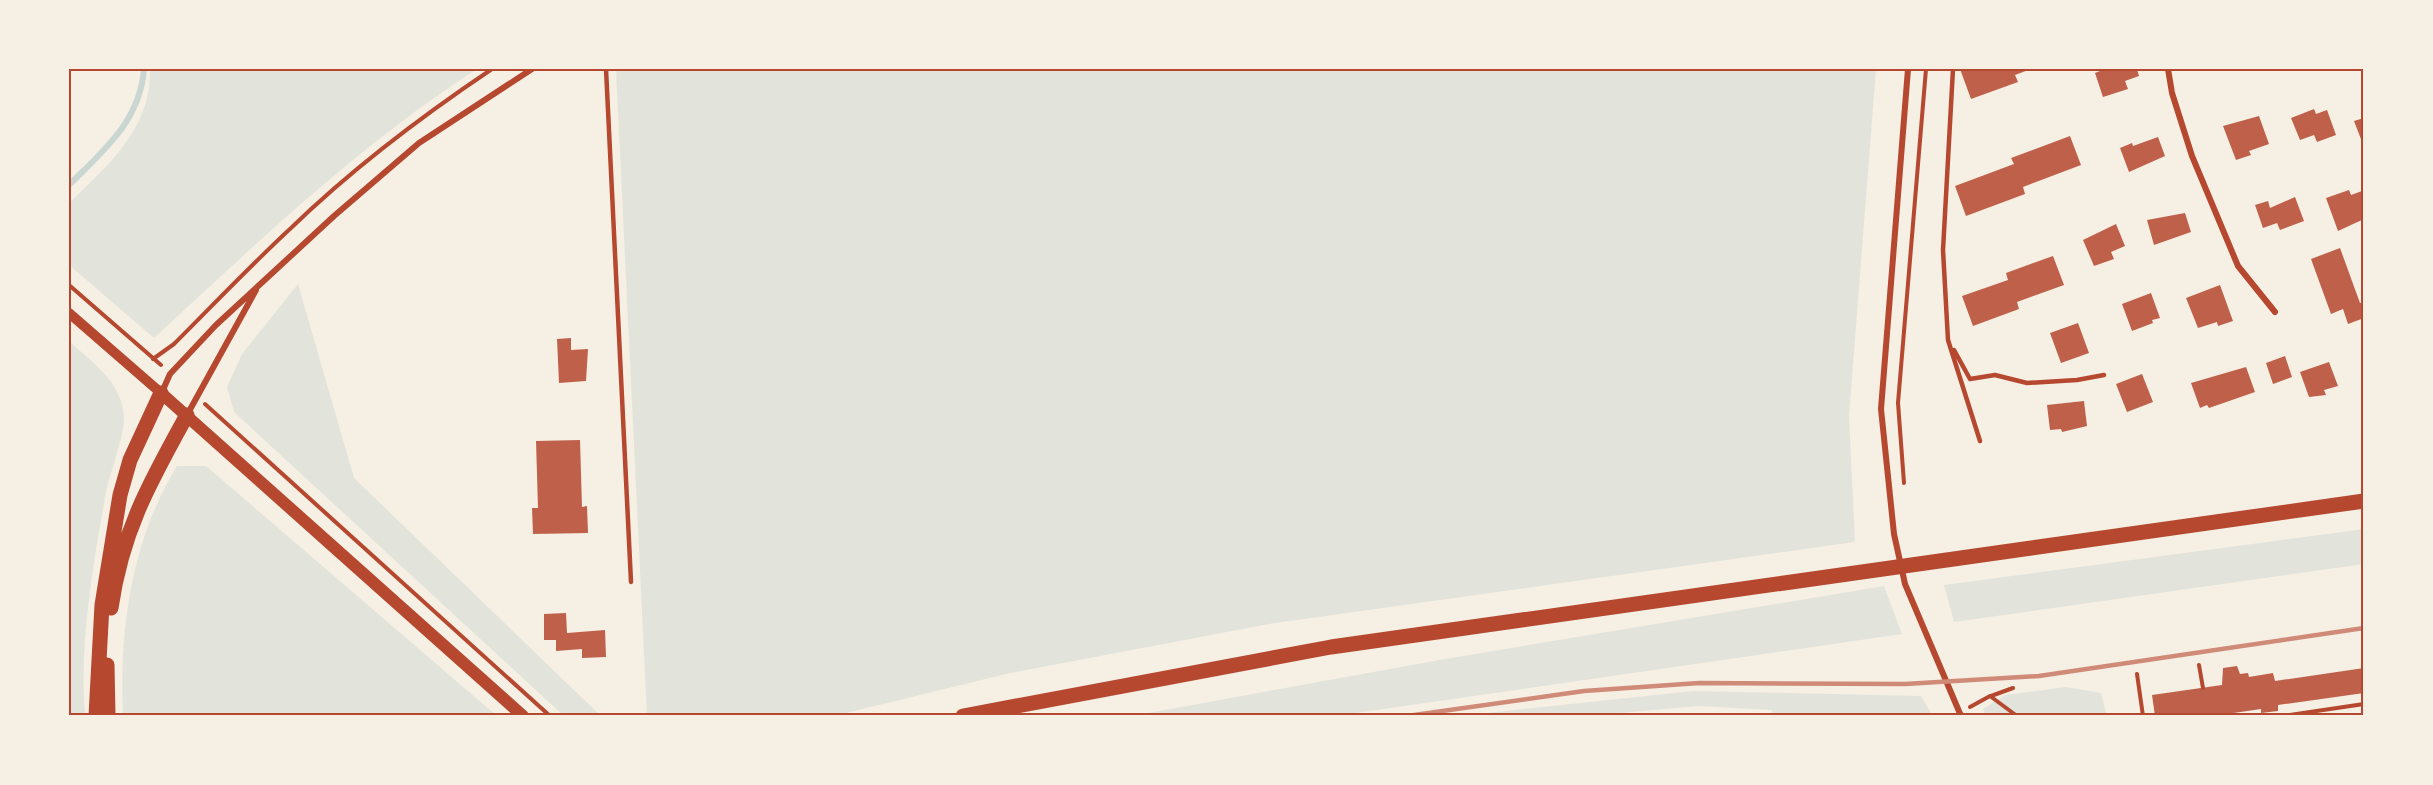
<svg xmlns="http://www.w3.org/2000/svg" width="2433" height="785" font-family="Merriweather,serif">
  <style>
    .green { fill: #e2e4dc }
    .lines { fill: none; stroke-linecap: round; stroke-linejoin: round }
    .stream { stroke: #c9d6d2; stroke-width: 6 }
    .building { fill: #bf614a }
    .path { stroke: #b5482f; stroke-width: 4 }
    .service { stroke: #b5482f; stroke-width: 4.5 }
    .minor { stroke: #b5482f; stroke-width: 6 }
    .tertiary { stroke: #b5482f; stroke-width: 10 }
    .secondary { stroke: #b5482f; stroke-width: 12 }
    .primary { stroke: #b5482f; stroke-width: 15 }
    .rail { stroke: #cf8b77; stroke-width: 4.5 }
    .neatline { fill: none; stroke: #b5482f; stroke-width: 2 }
  </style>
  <rect width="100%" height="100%" fill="#f6efe4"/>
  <path class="green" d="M150,69H477C359,145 257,243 154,338L69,265V203C108,166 152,127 150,69Z
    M616,69H1876L1849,416L1855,542L1269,624L1006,674L834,716H647Z
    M298,284L354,478L601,716H564L234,412L227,387L242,354Z
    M69,341C93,363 122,382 124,417C125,434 110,473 106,492C93,565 79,642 85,716H69Z
    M177,466H206L497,716H123C119,630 131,541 177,466Z
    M2364,529V564L1954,622L1944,585Z
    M1884,586L1902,634L1335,716H1132L1445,659Z
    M2066,687L2101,693L2107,716H1986L1983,709L2005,695Z
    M1693,691L1921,696L1933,716H1773L1772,710L1698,706L1587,716H1459Z"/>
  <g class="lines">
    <path class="stream" d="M69,185C104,150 140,121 144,69"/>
  </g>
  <path class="building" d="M1960,69H2031L2015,75L2018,82L1971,99Z
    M2105,69H2137L2139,76L2125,81L2128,89L2103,97L2095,73Z
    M2314,109L2316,114L2327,110L2336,135L2317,142L2314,135L2300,140L2291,118Z
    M2259,116L2269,144L2249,151L2251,155L2236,160L2223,126Z
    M2364,118V147L2354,121Z
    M2070,136L2081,165L2023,187L2025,194L1966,216L1955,186L2014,164L2011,158Z
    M2158,137L2165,156L2129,172L2120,148L2132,143L2133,146Z
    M2349,190L2351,195L2362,191L2364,219L2338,231L2326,198Z
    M2295,197L2304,221L2280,230L2277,223L2263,228L2255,205L2268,201L2270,208Z
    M2185,213L2191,232L2154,245L2147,220Z
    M2116,224L2125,246L2111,252L2114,259L2094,266L2083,240Z
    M2340,248L2360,303L2364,302V318L2348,324L2343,309L2331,314L2311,259Z
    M2053,256L2064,285L2017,302L2019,309L1973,326L1962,296L2008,280L2006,273Z
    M2220,285L2233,321L2218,326L2217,322L2198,328L2186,298Z
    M2151,293L2160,318L2152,320L2153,323L2132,331L2122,304Z
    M2078,323L2089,353L2061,363L2050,333Z
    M571,338V350L588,349L586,381L559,383L557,339Z
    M2285,356L2292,377L2273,384L2266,363Z
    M2329,362L2338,386L2324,390L2326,395L2309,397L2300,372Z
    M2246,367L2255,392L2209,408L2207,405L2200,408L2191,383Z
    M2142,374L2153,402L2127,412L2116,384Z
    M2084,401L2087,426L2062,432L2061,429L2050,430L2047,405Z
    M580,440L582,507L587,506L588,533L533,534L532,508H538L536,441Z
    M566,613L567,633L605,630L606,657L582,658V649L556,651V640H544V614Z
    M2237,666L2240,674L2248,673L2249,677L2273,673L2275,681L2364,668V693L2278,705V711L2261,713V709L2213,716H2155L2152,695L2222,685L2223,668Z"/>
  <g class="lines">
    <path class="path" d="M69,285L161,365
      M153,359L174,344C213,305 251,265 291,228C352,169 422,116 492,69
      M205,404L550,716
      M1904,483L1898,403L1926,69
      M2199,665L2203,688
      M2137,674L2143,716
      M1991,696L2013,688
      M1970,707L1990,696L2017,716
      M2283,716L2364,704"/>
    <path class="service" d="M606,69L631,582
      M1953,69L1943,250L1948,340L1980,441
      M1954,350L1970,379L1995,375L2027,383L2077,380L2104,375"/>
    <path class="minor" d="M1908,69L1881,409L1894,534L1905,584L1961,716
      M2168,69L2172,93L2192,156L2238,266L2275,312
      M162,392L170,374L216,325L334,216L419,143L532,69
      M187,415L256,290"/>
    <path class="tertiary" d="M69,313L161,393"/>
    <path class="secondary" d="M161,393L523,716"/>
    <path class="primary" d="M111,608C122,531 150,482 187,415
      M107,665L108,716
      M96,716L102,605L120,495L130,460L161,393
      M963,716L1331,647L2364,501"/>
    <path class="rail" d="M1407,716L1584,691L1699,683L1905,684L2039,676L2364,628"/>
  </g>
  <rect width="2433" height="785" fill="none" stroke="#f6efe4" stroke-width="141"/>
  <rect x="70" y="70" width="2292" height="644" class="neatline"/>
</svg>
